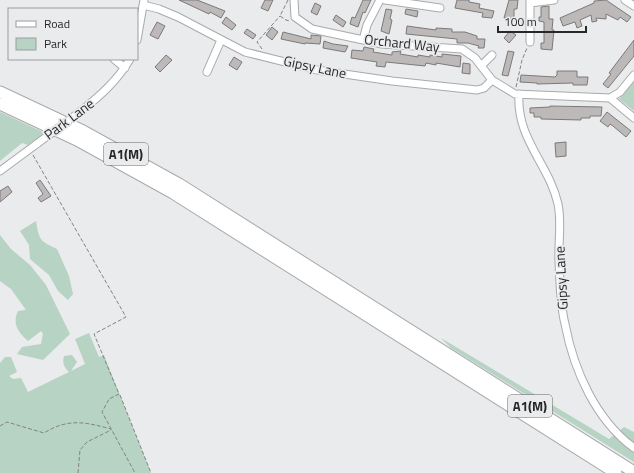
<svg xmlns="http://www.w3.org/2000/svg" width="634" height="473" font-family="'Titillium Web',sans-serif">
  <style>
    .green { fill: #b6d3c3 }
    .building { fill: #bcb9b8; stroke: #7c7a79 }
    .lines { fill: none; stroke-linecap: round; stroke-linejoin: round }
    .minor-casing { stroke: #a8aaac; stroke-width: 9 }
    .highway-casing { stroke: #a8aaac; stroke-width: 13 }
    .path { stroke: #828385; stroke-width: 1; stroke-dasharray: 4 2; stroke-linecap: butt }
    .minor { stroke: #fff; stroke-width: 7 }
    .highway { stroke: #fff; stroke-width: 11 }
    .minor-bridge-casing { stroke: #a8aaac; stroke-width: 9; stroke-linecap: butt }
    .minor-bridge { stroke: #fff; stroke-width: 7 }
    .labels { text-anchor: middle; stroke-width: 3.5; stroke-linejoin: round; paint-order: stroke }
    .shield { fill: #e9ebed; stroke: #626264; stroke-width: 1 }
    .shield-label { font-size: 13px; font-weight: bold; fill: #282829 }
    .street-label { font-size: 14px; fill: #282829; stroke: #e9ebed }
  </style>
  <rect width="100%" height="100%" fill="#e9ebed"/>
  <path class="green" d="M634,82V111L619,99Z
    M0,112L45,133L28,145L22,143L0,161Z
    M36,221C39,240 40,241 57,249L69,276L73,294L68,300L58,291L49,275L30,259L29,245L20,231Z
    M0,235L11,249L30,265L46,285L70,334L43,360L17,354L22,347L41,344L43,334L41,331L28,341C18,332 12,324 18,311L26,310L11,289L0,281Z
    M89,333L99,357L104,355L151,473H0V363L5,357H11L17,372L9,376L13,379L21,378L28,392L69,372C64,367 62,364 64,356L72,355L77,362L71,371L85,364L75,339Z
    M441,338L609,439L624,427L634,432V462L451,348Z"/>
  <path class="building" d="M179,0H197L225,11L221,18L210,12L209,14Z
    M265,0H273L268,11L261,8Z
    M363,0H371L365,13L363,12L358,27L350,24L352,17L355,18Z
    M457,0H469V2L480,4L479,8L494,11L492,18L482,17L483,13L455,8Z
    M509,0H518L517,9H514V19L504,18Z
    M606,0L631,17L627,22L620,17L618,20L606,14V19L596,18L597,21L592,22L591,15L580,20L582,26L577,28L575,22L563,26L560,18L594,3V1Z
    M315,3L321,6L317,15L311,12Z
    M549,6V19H553L552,30H554L552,50L541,49V43H544V22L539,21V17H541V7Z
    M386,9L392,10L390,19L392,20L389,34L381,31Z
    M406,9L418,11L417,17L405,14Z
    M336,15L346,22L343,27L333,20Z
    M226,17L236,25L232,30L222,23Z
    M157,22L165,26L158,39L150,35Z
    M407,26L436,30V28L452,29V32H465L477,36V39H485L484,48H478L479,46L468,43H457V39L406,34Z
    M272,27L278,32L272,40L266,35Z
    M247,29L256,35L253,39L244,33Z
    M510,31L516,35L509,43L504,38Z
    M283,32L311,39V35L321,36L320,44L305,43V44L281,39Z
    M634,40V56L608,88L603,84L611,74L609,73Z
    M324,41L333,44L348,46L345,52L323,48Z
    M364,47L374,49L373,52L392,55V52L401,51L400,54L418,57V55L430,57V55L442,57V54L461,56L460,67L436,63V65L426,63L425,66L386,62L385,67L376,66L377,62L351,58L352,50L363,51Z
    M508,51L514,52L508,76L502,75Z
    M166,55L172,60L160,72L155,67Z
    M234,57L242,62L237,70L229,65Z
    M463,63L470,64V74L462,73Z
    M557,71H577V77H588L587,85H573V83L537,84V83L520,82L521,75L555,77L557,75Z
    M550,106L602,107L601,116H590V118H581V120L541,119V117H534V113H530V108L550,107Z
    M607,112L631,131L626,137L613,126L610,124L608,127L600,121Z
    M566,142V156L556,157L555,143Z
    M40,180L51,196L41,202L38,198L43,194L36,183Z
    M8,186L12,192L0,202V191Z"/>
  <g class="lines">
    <g class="minor-casing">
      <path id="minor" d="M294,0L295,17L312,29L382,44L462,49L475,58L492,80L515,94L610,98L620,92L634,75
        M385,0L440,8
        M530,0V42
        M625,0L634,6
        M530,3L554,0
        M143,5L159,9L178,17L245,52L317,70L392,81L477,90L484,88L492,80
        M137,40L144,0
        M363,40L367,25L380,0
        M114,59L125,68
        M481,66L492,55
        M207,72L221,40
        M519,94C516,139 549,164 558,204C562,223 558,242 559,261C560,282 560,304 565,324C574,371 596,420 634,448
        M610,98L634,118
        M81,111C101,95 117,81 130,59
        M0,171L38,143"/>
    </g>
    <g class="highway-casing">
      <path id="highway" d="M0,92L83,131L179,184L634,472
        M0,104L77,140L173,193L616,473"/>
    </g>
    <path class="path" d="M288,0L280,16L286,20L290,21
      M262,49L257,42L280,16
      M516,87L522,60L527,48
      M33,155L126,317L94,334L119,394L109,399L102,412L135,473
      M120,395L151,473
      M0,426L7,422L44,433C68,418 85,422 111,429
      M78,473L80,450L87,442L111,430"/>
    <use href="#minor" class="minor"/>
    <use href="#highway" class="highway"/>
    <g class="minor-bridge-casing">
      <path id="minor-bridge" d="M38,143L81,111"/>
    </g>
    <use href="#minor-bridge" class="minor-bridge"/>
  </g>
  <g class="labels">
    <g class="shield">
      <rect x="104" y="143" width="44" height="22" rx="3"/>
      <rect x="508" y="395" width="44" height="22" rx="3"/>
    </g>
    <g class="shield-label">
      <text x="126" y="159">A1(M)</text>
      <text x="530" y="411">A1(M)</text>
    </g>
    <g class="street-label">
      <text transform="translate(402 43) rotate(6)" y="5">Orchard Way</text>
      <text transform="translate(315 67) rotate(12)" y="5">Gipsy Lane</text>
      <text transform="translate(69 119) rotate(-37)" y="5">Park Lane</text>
      <text transform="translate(561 278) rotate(-93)" y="5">Gipsy Lane</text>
    </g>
  </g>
  <rect x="8" y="8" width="130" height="52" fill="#e9ebed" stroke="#9c9d9f"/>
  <rect x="16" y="21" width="20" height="6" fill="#ffffff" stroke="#9c9d9f"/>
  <text x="44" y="28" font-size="12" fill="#282829">Road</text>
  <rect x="16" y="38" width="20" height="12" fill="#b6d3c3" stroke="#9c9d9f"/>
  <text x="44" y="48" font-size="12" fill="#282829">Park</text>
  <path d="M498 26v6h88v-6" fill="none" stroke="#282829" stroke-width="2"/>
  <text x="504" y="26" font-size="12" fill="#282829" stroke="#e9ebed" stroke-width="3" paint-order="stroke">100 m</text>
</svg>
